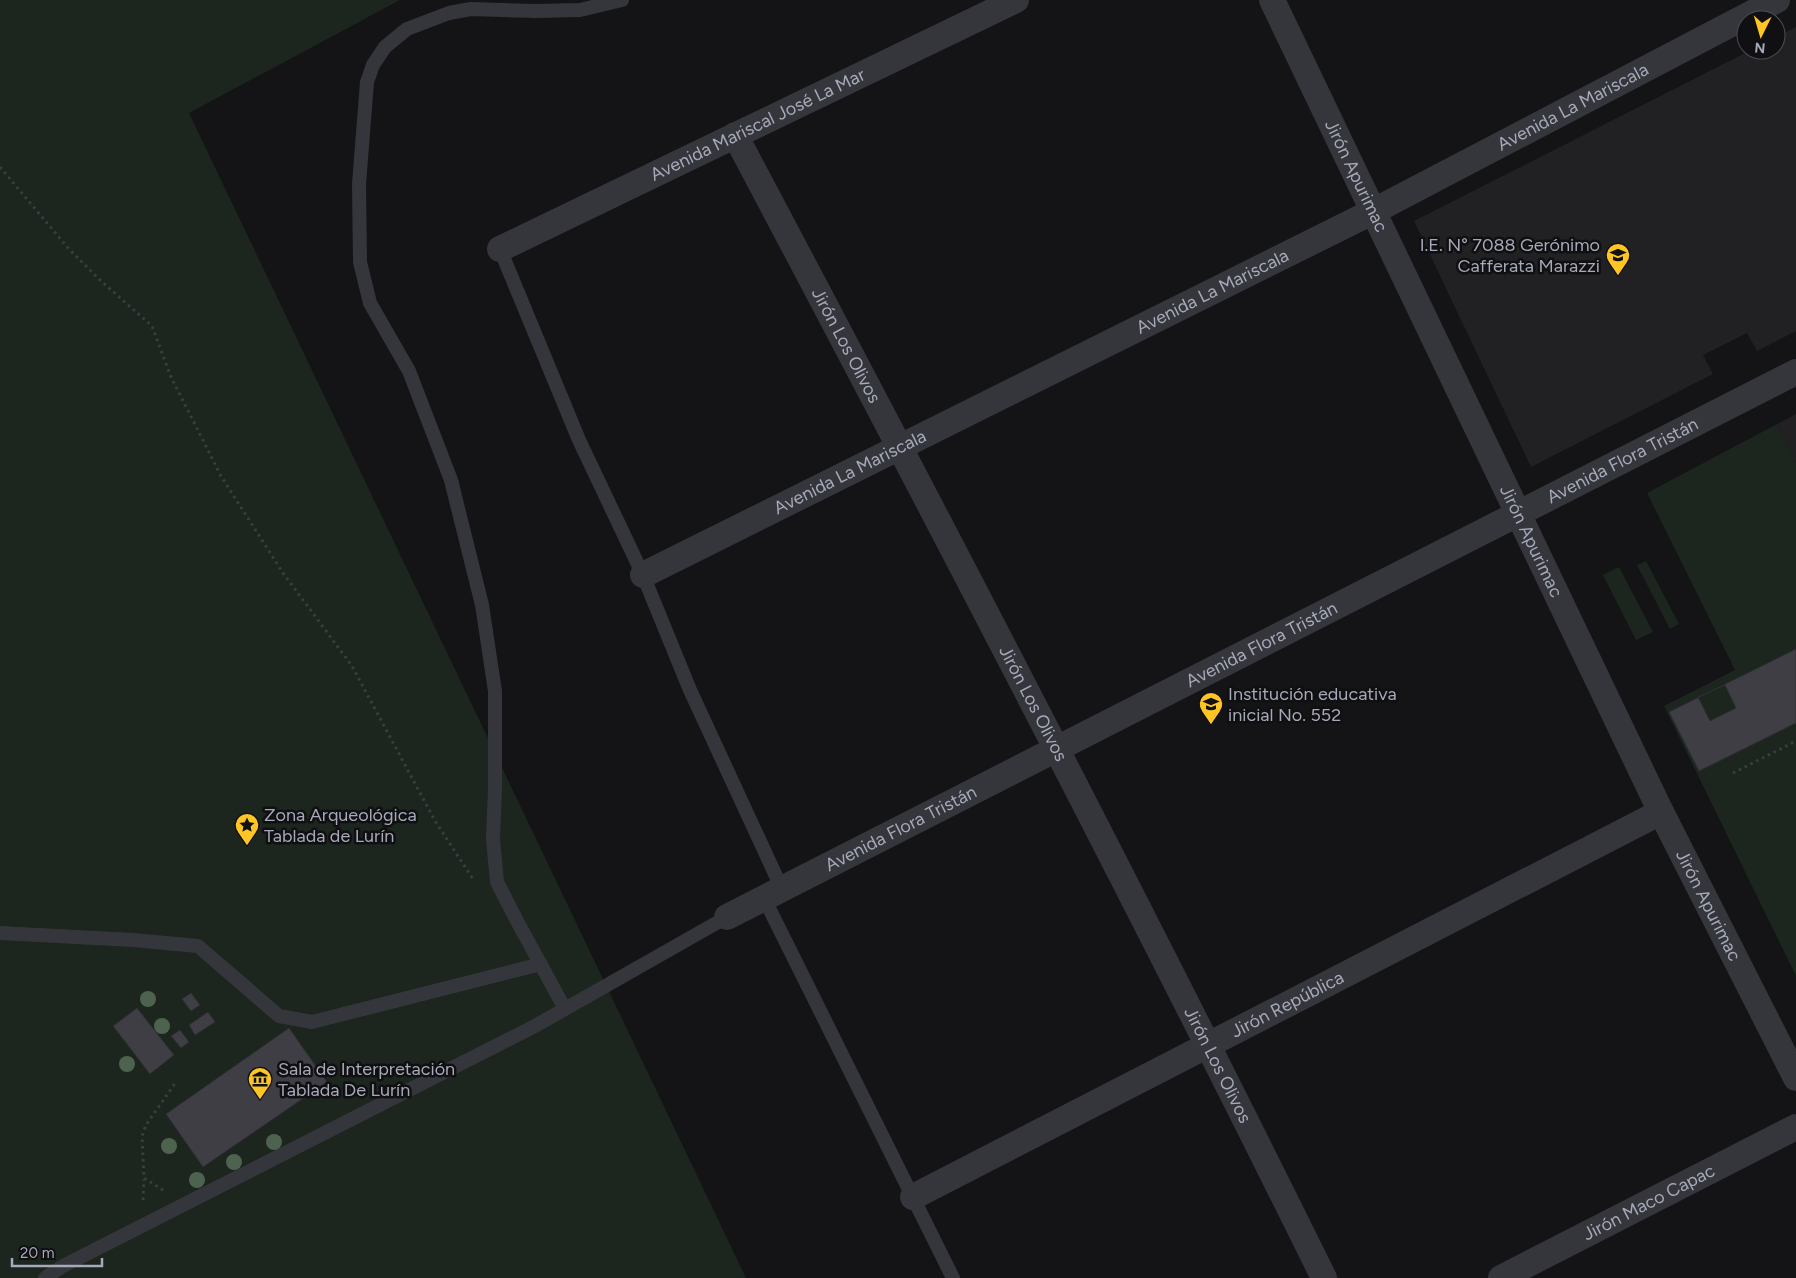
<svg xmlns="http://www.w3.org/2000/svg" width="1796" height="1278" font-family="Figtree,sans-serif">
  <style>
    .built { fill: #212023 }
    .green { fill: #1c251e }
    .building { fill: #3e3e44; stroke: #2f2e33; fill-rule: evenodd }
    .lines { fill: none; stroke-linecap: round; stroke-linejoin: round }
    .path { stroke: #3b3d43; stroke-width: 3; stroke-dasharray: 2.5 4; stroke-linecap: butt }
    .lane { stroke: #35363c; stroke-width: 14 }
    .street { stroke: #35363c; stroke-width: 26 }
    .tree { fill: #4d6350 }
    .labels { text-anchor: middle; stroke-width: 5; stroke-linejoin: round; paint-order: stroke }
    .street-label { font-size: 18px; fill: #a5a9b8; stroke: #100f11 }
    .poi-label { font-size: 18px; fill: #a5a9b8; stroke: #100f11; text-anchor: start }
  </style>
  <rect width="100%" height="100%" fill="#141416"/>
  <path class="built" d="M1796,27V331L1757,351L1747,333L1703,355L1713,374L1531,467L1414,221L1751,50H1776V37Z
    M1796,414V462L1777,424Z"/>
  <path class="green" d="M0,0H400L189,113L746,1278H0Z
    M1777,424L1796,462V976L1664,706L1735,670L1647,493Z
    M1646,561L1679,624L1670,629L1637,565Z
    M1619,567L1653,632L1636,640L1603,575Z"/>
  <path class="building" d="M1796,649V723L1699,771L1669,712ZM1725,685L1736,708L1710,721L1698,697Z
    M191,993L200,1005L191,1011L182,999Z
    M137,1008L174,1055L150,1074L113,1026Z
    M208,1012L215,1022L195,1035L189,1025Z
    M289,1028L327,1082L203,1167L166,1114Z
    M180,1030L189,1042L181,1048L171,1036Z"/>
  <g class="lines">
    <path class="path" d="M0,167L68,248L101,281L152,326L171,377L221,476L283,573L352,666L435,821L473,879
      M1733,773L1796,741
      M163,1190L144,1178L142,1136L146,1125L176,1082
      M143,1200L144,1179"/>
    <path class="lane" d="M500,249L579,440L643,575L690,690L782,889
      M764,898L953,1278
      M0,933L133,940L198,946L279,1016L312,1022L541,964
      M565,1009L517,921L497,882L493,839L495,788V691L482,605L451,480L409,371L370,303L360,262L359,184L367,82L373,65L385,47L407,29L449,13L471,9L536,11L580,10L622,0
      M45,1278L63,1266L535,1026L727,917"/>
    <g class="street">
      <path id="s1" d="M1272,0L1661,812L1796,1078"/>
      <path id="s2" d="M735,135C936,514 1134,893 1324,1278"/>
      <path id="s3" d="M500,249L1016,0"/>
      <path id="s4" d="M643,575L1374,211L1777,0"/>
      <path id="s5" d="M727,917L1796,372"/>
      <path id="s6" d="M913,1197L1661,812"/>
      <path id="s7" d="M1501,1278L1796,1127"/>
    </g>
  </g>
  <g class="tree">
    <circle cx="148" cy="999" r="8"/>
    <circle cx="162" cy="1026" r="8"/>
    <circle cx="127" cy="1064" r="8"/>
    <circle cx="274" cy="1142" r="8"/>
    <circle cx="169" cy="1146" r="8"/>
    <circle cx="234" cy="1162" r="8"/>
    <circle cx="197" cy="1180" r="8"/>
  </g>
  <defs>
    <g id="school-pin" transform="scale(1.25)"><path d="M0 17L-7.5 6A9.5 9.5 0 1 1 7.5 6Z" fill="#fec524" stroke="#100f11"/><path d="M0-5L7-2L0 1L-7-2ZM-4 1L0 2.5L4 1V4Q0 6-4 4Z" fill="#111"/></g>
    <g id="sight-pin" transform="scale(1.25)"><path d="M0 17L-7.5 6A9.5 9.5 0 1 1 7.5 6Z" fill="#fec524" stroke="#100f11"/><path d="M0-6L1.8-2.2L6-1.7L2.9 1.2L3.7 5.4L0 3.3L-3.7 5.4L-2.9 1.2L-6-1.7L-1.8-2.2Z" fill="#111"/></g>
    <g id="museum-pin" transform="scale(1.25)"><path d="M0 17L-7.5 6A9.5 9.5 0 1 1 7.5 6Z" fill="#fec524" stroke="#100f11"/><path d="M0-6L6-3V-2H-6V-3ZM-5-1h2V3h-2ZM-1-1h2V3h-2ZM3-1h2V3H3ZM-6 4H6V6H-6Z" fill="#111"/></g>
  </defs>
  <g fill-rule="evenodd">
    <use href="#school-pin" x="1618" y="255"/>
    <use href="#school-pin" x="1211" y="704"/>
    <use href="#sight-pin" x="247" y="825"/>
    <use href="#museum-pin" x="260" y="1079"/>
  </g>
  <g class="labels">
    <g class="street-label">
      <text dy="6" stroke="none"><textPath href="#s4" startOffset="1041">Avenida La Mariscala</textPath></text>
      <text dy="6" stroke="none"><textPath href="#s3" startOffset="286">Avenida Mariscal José La Mar</textPath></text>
      <text dy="6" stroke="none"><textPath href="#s1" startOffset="195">Jirón Apurimac</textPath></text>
      <text dy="6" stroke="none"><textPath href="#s4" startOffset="636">Avenida La Mariscala</textPath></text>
      <text dy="6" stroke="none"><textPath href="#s2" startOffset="238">Jirón Los Olivos</textPath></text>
      <text dy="6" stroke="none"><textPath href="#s5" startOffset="1005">Avenida Flora Tristán</textPath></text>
      <text dy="6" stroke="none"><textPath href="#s4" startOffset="231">Avenida La Mariscala</textPath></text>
      <text dy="6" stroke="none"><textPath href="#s1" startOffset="600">Jirón Apurimac</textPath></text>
      <text dy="6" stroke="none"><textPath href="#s5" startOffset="600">Avenida Flora Tristán</textPath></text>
      <text dy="6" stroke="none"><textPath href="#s2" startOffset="642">Jirón Los Olivos</textPath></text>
      <text dy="6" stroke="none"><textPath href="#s5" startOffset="195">Avenida Flora Tristán</textPath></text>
      <text dy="6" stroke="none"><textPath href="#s1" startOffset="1005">Jirón Apurimac</textPath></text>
      <text dy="6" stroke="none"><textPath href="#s6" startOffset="421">Jirón República</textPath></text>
      <text dy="6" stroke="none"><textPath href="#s2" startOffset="1048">Jirón Los Olivos</textPath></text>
      <text dy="6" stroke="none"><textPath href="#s7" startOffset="166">Jirón Maco Capac</textPath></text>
    </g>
    <g class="poi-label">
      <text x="1600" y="251" text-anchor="end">I.E. N° 7088 Gerónimo<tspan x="1600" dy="21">Cafferata Marazzi</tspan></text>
      <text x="1228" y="700">Institución educativa<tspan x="1228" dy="21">inicial No. 552</tspan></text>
      <text x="264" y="821">Zona Arqueológica<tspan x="264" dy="21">Tablada de Lurín</tspan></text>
      <text x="278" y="1075">Sala de Interpretación<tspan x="278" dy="21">Tablada De Lurín</tspan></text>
    </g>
  </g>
  <g transform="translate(1761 35) rotate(185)"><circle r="24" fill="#100f11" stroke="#4c4d54"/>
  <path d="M0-4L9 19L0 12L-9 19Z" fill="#fec524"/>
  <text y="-8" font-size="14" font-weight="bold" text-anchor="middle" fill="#a5a9b8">N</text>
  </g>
  <path d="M12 1258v8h90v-8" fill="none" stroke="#a5a9b8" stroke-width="2.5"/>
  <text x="20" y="1258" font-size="15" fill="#a5a9b8" stroke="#100f11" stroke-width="4" paint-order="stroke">20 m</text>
</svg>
